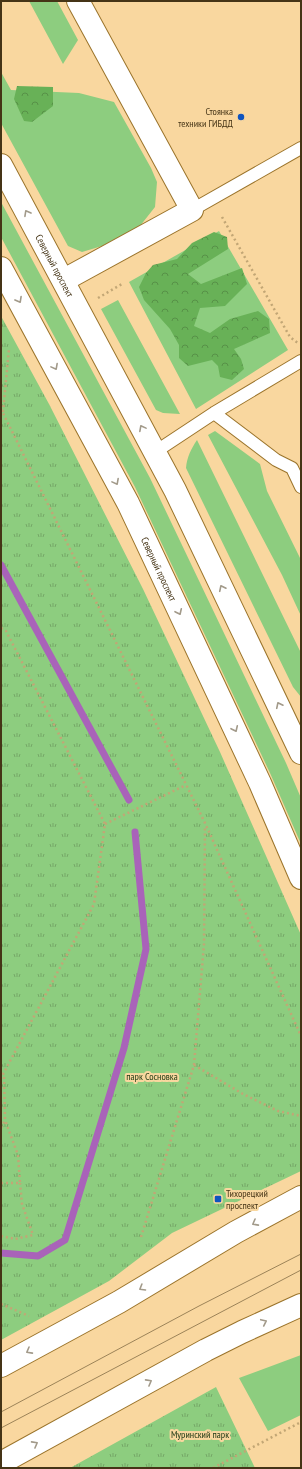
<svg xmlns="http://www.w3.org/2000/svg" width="302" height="1469" font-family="'PT Sans Narrow',sans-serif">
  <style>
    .green { fill: #8dcd7f }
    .forest { fill: url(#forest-crowns) }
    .park { fill: url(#park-tufts) }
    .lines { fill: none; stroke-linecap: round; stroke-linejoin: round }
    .stream { stroke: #a963b9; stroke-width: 7 }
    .lane-casing { stroke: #9b742b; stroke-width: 14 }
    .street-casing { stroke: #9b742b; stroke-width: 24 }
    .secondary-casing { stroke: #9b742b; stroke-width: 24 }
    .path { stroke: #c2a675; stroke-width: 2.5; stroke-dasharray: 2 3; stroke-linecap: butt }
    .lane { stroke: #fff; stroke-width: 12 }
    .street { stroke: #fff; stroke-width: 22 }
    .secondary { stroke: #fff; stroke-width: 22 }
    .tram { stroke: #9c8358; stroke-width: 1 }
    .oneway { stroke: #a29a8a }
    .poi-dot { fill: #0f54bf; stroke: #f9d79f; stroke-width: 1.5 }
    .labels { text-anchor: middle; stroke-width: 4; stroke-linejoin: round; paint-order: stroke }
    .poi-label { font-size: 10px; fill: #453416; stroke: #f9d79f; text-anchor: end }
    .street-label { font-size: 10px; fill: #453416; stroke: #f9d79f }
    .park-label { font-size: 10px; fill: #183511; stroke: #f9d79f }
  </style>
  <defs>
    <pattern id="forest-crowns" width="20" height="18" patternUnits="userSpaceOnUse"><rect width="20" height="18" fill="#68b157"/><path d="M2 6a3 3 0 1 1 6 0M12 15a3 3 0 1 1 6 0" fill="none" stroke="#579147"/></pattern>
    <pattern id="park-tufts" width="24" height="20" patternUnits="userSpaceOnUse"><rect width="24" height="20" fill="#8dcd7f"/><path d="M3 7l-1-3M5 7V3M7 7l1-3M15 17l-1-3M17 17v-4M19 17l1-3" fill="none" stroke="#75a767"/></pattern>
  </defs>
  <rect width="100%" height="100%" fill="#f9d79f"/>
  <path class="green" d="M29,1H57L78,40L63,64Z
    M1,72L11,90L79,93L114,102L151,168L157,182L155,207L140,226L102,246L82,252L68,246L1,123Z
    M1,202L150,478L286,763L301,798V844L270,773L135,487L1,237Z
    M219,231L288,350L196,409L129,282Z
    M118,300L180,414L163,413L156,410L101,309Z
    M215,431L260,464L267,491L301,560V616L282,575L208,435Z
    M197,440L301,653V697L293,687L186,468C187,457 191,449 197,440Z
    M301,1355V1415L268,1431L239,1378Z"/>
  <path class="forest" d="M17,86L53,87V106L32,122L24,121L14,99Z
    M214,232L227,237L228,249L188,274L201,284L242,268L247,284L225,306L200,308L194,326L210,333L230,319L258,311L269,319L270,333L234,349L241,359L244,369L232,380L220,377L218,366L212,360L188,366L179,358V345L170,329L144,300L139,287L146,273L153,265L177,259L192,243Z"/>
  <path class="park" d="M1,316L49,404L143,589L220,752L301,935V1171L172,1233L109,1281L1,1340Z
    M216,1387L255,1468H70Z"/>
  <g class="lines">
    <path class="stream" d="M1,565L129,800
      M1,1253L38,1256L65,1240L124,1048L146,949L135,832"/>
    <g class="lane-casing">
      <path id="lane" d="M192,210L301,148
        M214,413L276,460L292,468L301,487
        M155,452L214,413L301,361"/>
    </g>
    <g class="street-casing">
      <path id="street" d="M64,280L192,210L78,1"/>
    </g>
    <g class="secondary-casing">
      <g id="secondary">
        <path id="s1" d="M1,165L175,490L301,753"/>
        <path id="s2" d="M1,268L128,503L260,783L301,878"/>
        <path d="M1,1366L119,1302L236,1232L301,1197"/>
        <path d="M1,1463L206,1350L242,1332L301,1305"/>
      </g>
    </g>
    <path class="path" d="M222,217L290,337L299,344
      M98,298L122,284
      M1,409L205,823L301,1036
      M3,412L9,349
      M1,628L6,631L105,824L94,904L1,1078
      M105,824L186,785
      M194,1065L243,1094L278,1111L301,1116
      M1,1128L5,1120L4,1075
      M1,1183H20L18,1155L5,1120
      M1,1236L15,1239L33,1235L22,1204L20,1183
      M141,1237L194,1065L204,944L205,826
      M1,1304L29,1316
      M213,1468L301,1422"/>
    <use href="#lane" class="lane"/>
    <use href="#street" class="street"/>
    <use href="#secondary" class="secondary"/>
    <path class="tram" d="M1,1412L199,1306L301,1254
      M1,1428L301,1270"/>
  </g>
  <defs><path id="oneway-chevron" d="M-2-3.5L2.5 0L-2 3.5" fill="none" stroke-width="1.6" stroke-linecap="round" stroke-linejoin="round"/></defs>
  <g class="oneway">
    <use href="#oneway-chevron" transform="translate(27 213) rotate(-119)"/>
    <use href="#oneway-chevron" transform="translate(19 300) rotate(61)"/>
    <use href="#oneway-chevron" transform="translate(55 367) rotate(62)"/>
    <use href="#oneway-chevron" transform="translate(142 428) rotate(-118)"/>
    <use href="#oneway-chevron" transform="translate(116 482) rotate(62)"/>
    <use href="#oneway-chevron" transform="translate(222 588) rotate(-116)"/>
    <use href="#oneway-chevron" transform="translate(179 612) rotate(65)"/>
    <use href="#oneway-chevron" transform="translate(279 705) rotate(-116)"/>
    <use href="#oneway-chevron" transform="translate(235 729) rotate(65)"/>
    <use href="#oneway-chevron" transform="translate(255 1223) rotate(151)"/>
    <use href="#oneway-chevron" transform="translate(142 1288) rotate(149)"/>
    <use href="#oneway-chevron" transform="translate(264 1322) rotate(-25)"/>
    <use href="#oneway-chevron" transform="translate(29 1351) rotate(151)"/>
    <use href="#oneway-chevron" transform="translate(149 1382) rotate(-29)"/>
    <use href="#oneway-chevron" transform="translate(35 1444) rotate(-29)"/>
  </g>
  <g class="poi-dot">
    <circle cx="241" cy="117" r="4"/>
    <rect x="214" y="1195" width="8" height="8" rx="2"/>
  </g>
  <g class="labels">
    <g class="poi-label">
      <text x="233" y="115">Стоянка<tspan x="233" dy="12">техники ГИБДД</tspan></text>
      <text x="226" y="1197" text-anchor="start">Тихорецкий<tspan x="226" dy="12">проспект</tspan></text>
    </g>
    <g class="street-label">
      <text dy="4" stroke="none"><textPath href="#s1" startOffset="114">Северный проспект</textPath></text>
      <text dy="4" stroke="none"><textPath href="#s2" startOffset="340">Северный проспект</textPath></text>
    </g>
    <g class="park-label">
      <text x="152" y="1080">парк Сосновка</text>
      <text x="200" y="1438">Муринский парк</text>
    </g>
  </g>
  <rect width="302" height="1469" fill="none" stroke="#453416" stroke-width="4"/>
</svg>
